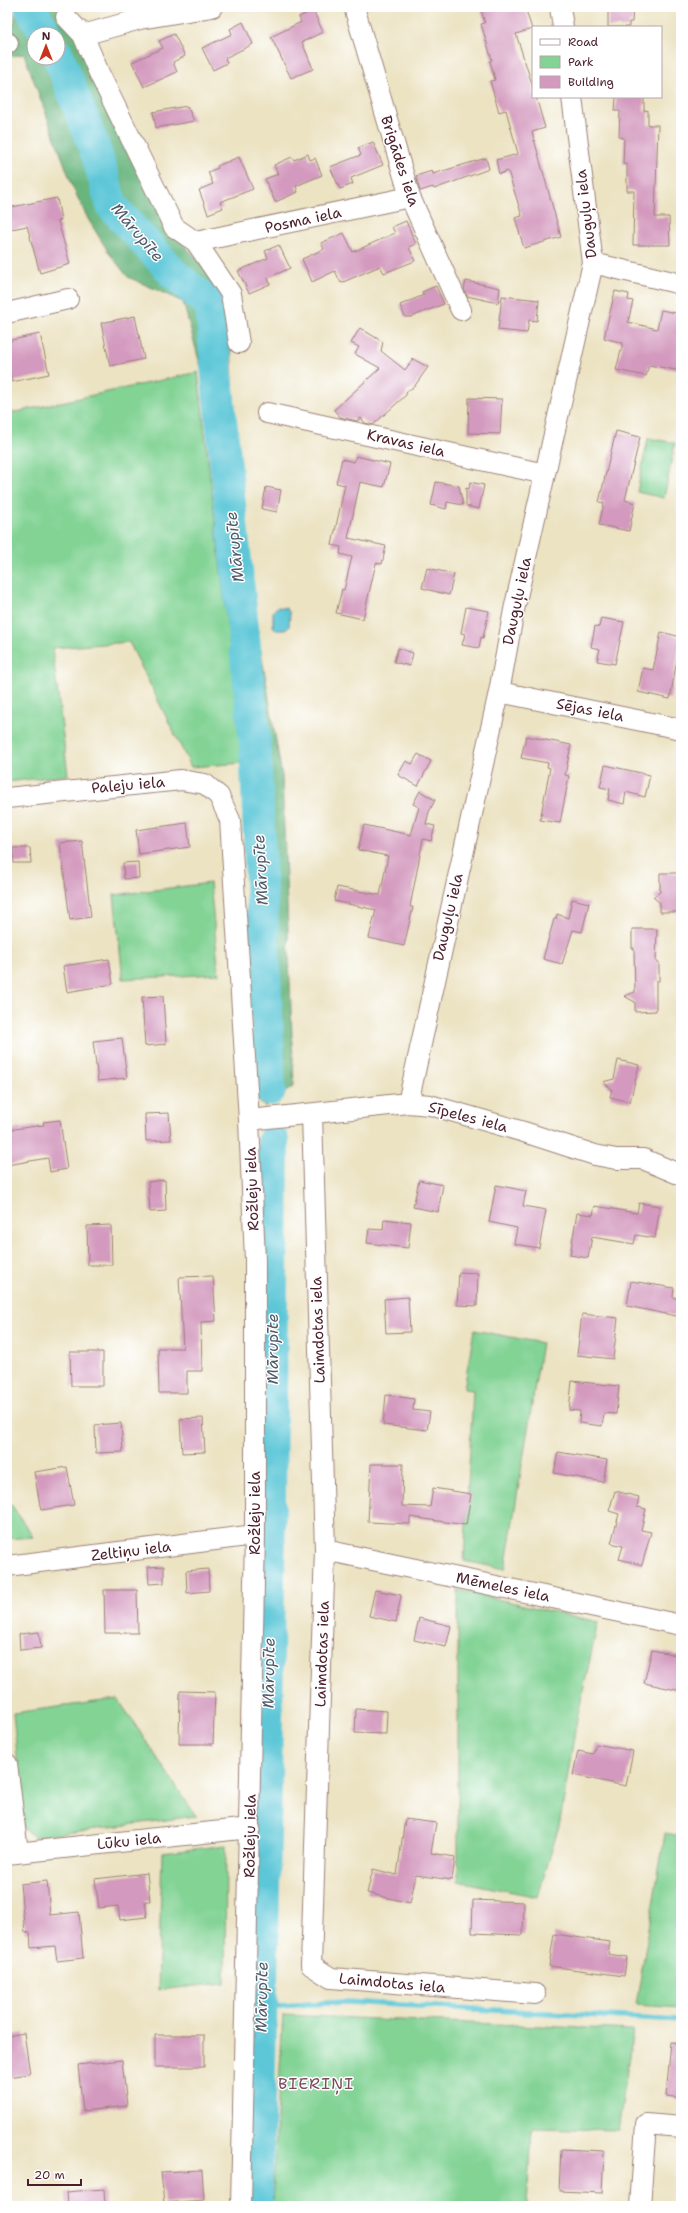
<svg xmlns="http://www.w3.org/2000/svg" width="688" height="2213" font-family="'Shantell Sans',sans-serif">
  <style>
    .green { fill: #82d394; stroke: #667960 }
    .forest { fill: #69b57e; stroke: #5a6a54; fill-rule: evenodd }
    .water { fill: #5dc7d8; stroke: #547382 }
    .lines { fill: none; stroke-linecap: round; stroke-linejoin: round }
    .stream { stroke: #5dc7d8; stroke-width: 5.5 }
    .river { stroke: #5dc7d8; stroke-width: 32 }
    .building { fill: #d399be }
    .street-casing { stroke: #9b8177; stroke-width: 22 }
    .street { stroke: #fff; stroke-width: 20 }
    .labels { text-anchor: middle; stroke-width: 3; stroke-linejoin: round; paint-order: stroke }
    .street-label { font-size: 15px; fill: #4a1f2b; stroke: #fff }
    .water-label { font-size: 16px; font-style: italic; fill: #515a68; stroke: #fff }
    .neighbourhood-label { font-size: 16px; letter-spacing: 1px; fill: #7a4a5e; stroke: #fff }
  </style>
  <rect width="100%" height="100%" fill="#fff"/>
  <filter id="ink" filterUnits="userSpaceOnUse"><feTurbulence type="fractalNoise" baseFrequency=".025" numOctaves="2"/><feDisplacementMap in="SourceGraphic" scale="8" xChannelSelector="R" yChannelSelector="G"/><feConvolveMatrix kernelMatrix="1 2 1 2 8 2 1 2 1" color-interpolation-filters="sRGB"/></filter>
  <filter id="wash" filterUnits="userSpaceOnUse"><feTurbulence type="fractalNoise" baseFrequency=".012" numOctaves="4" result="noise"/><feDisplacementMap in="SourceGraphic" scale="16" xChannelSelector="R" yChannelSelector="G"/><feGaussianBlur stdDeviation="0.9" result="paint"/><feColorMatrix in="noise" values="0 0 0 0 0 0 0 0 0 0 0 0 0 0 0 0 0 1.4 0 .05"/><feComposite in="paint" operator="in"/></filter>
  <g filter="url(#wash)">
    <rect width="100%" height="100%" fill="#ece3c3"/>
    <path class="green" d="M198,372L243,763L191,767L129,642L52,648L68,775L7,782V414Z
      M648,438L675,443L664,498L637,492Z
      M210,883L219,974L123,979L114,895Z
      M474,1330L542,1343L505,1569L464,1561L473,1390L464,1389Z
      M7,1498L33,1537L7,1539Z
      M458,1590L598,1622L577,1719L560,1822L538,1897L458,1881Z
      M118,1699L196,1816L35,1837L24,1829L13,1713Z
      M665,1833L681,1836V2008L636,2005Z
      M226,1845L225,1983L158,1990L162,1853Z
      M283,2015L633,2030L618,2130L531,2128L527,2206H272Z"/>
    <path class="forest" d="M16,7H72L80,38L170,230L206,268L228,297L237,446V485L245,510L258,633L282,776L294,1086L265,1107L256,1099L243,763L202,371L183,302L128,277L109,253L88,219L74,190L24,54L7,57V27L14,25ZM34,34H58V58H34Z"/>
    <path class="water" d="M277,607L286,608L290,613L289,627L285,630H276L273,626V611Z"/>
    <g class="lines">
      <path class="stream" d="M262,2007L344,2002L681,2020"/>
      <path class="river" d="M30,7L46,34
        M58,55L96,152L112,206L174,274L211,305L219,400L255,742L270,1090
        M256,2206C267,1851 271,1496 273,1141"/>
    </g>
    <g id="blocks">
      <path class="building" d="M480,7H525L532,29L516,34L533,87V97H536L545,128L532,132L561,237L524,248L515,218L522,216L508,171L499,174L496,160L518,154L506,110L499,112L490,81L495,80L490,61L492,60L481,24L485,23Z
        M608,7H633L632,22H629V27H608Z
        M313,10L323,32L302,42L313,69L291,78L271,37L301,22L299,17Z
        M243,22L253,44L225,58L227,63L213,70L202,48L232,34L230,29Z
        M174,34L185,56L173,62L177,72L144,87L132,62L163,48L159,41Z
        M616,97H644V111L648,110V125H658L655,217H669L670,245H633L634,191H627V164H623L624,138L619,137L620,111H615Z
        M187,106L194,121L156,128L153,112Z
        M373,142L383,165L351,178L353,184L340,189L330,167L361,155L358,148Z
        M308,154L310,160L315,158L322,175L296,186L298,192L275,202L265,179L278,174L274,165L292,157L294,160Z
        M239,157L253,189L220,202L223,208L208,214L199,190L213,184L208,172L218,168L217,166Z
        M486,158L489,169L434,189L433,187L420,191L416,176L432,171L433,174Z
        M57,198L61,220L58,221L70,264L40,273L27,226L7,230V208Z
        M406,221L416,244L409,247L415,261L384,273L380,266L341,283L335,271L312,282L302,259L324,249L321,243L344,233L353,252L395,233L392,227Z
        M279,245L290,268L268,278L270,284L249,293L238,271L268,258L265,251Z
        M466,281L500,288L498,303L467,296L464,289Z
        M436,286L444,304L411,317H405L400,305L424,295L422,292Z
        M615,291L629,294L628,300L633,301L628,322L657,329L661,310L681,314V371L649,365L646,376L616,370L623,343L604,338Z
        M502,296L539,300L537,321L529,320L527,333L498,330Z
        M135,316L144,359L110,366L101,323Z
        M360,328L383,342L381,351L405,370L413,359L428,367L414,387L407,391L406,395L373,425L365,423L361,418L357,421L340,417L334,410L380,368L355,354L359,347L351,343Z
        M40,334L49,374L12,382L7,360V341Z
        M469,398L502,399L500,434L468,433Z
        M616,431L640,437L625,500L635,503L629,531L599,525L604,503L599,502Z
        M356,456L390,464L384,487L360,482L348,538L386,546L382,564L376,563L363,619L336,613L342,589L344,590L352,557L340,554L341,547L332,545L345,485L336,483L342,459L354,462Z
        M436,482L459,486L463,505L447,502L446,509L431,505Z
        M470,482L484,485L479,509L466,506V488L469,489Z
        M266,487L281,490L277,512L262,509Z
        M427,568L454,574L449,595L422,588Z
        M466,607L489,611L483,638L481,637L479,648L462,645L465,634L461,633Z
        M601,618L624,622L615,664L597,661L600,649L591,647L595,626L599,627Z
        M661,632L681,637L670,699L638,692L643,668L653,670Z
        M398,648L413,653L410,666L394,662Z
        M526,736L571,745L565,775L569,776L560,823L540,820L550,768L547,767L548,763L521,758Z
        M418,754L431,761L418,786L398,775L406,761L412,764Z
        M605,765L650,775L645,797L626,792L624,804L608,800L610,789L600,787Z
        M420,791L435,800L429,812L426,824L435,826L431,841L423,839L410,907H413L404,946L369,938L376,910L334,901L337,887L380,895L388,856L358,850L364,825L411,835L419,807L413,804Z
        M187,823L190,847L139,854L136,830Z
        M82,841L91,917L70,920L60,843Z
        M13,848H30L31,863H13Z
        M138,862L139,878L124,879L123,863Z
        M660,873H681V912H660V903L653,897L660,892Z
        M572,899L589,903L582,932L573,930L562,964L543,959L554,919H556L557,914L568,918Z
        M632,929H657L656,962H659V981H656V1011L635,1012V1002L624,996L635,992L634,948H632Z
        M109,959L113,984L67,992L63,966Z
        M163,996L166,1044L145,1046L142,997Z
        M122,1038L127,1078L98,1081L93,1041Z
        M618,1060L639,1065L630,1102L610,1097L612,1089L603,1082L614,1079Z
        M169,1113L171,1140L146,1141L145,1114Z
        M60,1120L67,1169L50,1172L48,1158L7,1165V1130L44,1125L43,1122Z
        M165,1180L166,1211L150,1212L148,1182Z
        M419,1180L443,1185L438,1212L413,1207Z
        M496,1185L526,1191L523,1206L546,1210L539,1248L514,1244L517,1228L489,1222Z
        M639,1203L660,1206L655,1238L636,1235L634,1244L592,1237L588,1258L570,1255L577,1213L593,1215L595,1206L637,1213Z
        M384,1219L411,1222L408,1248L367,1243L369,1229L383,1230Z
        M111,1225L112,1265H88L87,1226Z
        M459,1272L478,1273L477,1306L457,1305Z
        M213,1276L216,1321L201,1322L202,1371H187V1393H159L158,1348H183L179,1277Z
        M631,1281L674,1288L673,1297L681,1300V1317L627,1306Z
        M408,1297L410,1332L386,1333L384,1299Z
        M582,1314L618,1318L613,1359L577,1355Z
        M70,1352H103V1386H71Z
        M572,1381L619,1386L616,1414L604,1413L602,1426L579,1423L580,1411L569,1410Z
        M386,1395L414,1399L413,1410L430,1412L427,1430L383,1425Z
        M203,1418L205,1452L182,1453L180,1419Z
        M121,1423L123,1452L96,1453L95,1425Z
        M558,1452L607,1460L603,1482L554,1473Z
        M371,1464H403L402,1506L430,1507L433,1488L471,1494L466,1525L410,1517V1524L368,1522Z
        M67,1467L74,1505L41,1510L34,1472Z
        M615,1491L639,1497L637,1507L646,1509L641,1530L651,1532L642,1565L619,1559L623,1546L611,1543L619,1514L609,1511Z
        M164,1566V1583L149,1584L148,1567Z
        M208,1569L209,1591L187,1593L186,1571Z
        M104,1590H137L138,1633H105Z
        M375,1590L401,1595L396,1622L369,1616Z
        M419,1618L451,1626L446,1647L414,1640Z
        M39,1632L41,1648L20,1650L19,1634Z
        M652,1650L681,1656V1691L644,1683Z
        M180,1691L215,1692L213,1744H179Z
        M356,1709L387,1711L386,1734L355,1733Z
        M596,1744L633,1751L626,1786L573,1775L578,1751L593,1754Z
        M405,1819L436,1823L431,1853L455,1857L452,1880L416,1875L410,1903L367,1893L373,1869L397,1875Z
        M147,1873L150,1901H145L147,1917L120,1920L118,1906L99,1908L95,1879Z
        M47,1881L50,1915L79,1912L83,1958L57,1961L55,1946L31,1948L30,1932L25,1933L20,1884Z
        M473,1900L524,1902L523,1935L472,1933Z
        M554,1934L610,1942L608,1954L627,1957L624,1976L549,1966Z
        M24,2033L30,2074L7,2077V2036Z
        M155,2035H204V2067H155Z
        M671,2042L681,2043V2098L666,2096Z
        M122,2060L127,2106L83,2111L78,2065Z
        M561,2149L604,2151L602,2193L559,2191Z
        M202,2170L204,2200L164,2203L161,2172Z
        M104,2189L105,2206H67L66,2192Z"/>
    </g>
  </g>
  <g filter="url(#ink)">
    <use href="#blocks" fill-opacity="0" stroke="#9b8177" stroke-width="1"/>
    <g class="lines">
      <g class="street-casing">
        <path id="street" d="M354,7L410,197L461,310
          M560,7L563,27
          M66,17L83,35L99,73L174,227L196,242L231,294L239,343
          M83,35L140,19L212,7
          M7,44L8,43
          M196,242L410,197
          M593,263L681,284
          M7,313L68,299
          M267,413L545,474
          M499,692L681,729
          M7,798L181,780L205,784L219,796L230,820L249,1120L255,1260V1535L241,2206
          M408,1103L499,692L514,610L593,263L572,97
          M312,1114L325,1550L311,1965L331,1978L535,1994
          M249,1120L408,1103L430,1105L524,1132L595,1155L616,1159H643L681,1175
          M325,1550L681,1625
          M7,1566L255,1535
          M7,1764L18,1852
          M7,1854L250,1828
          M640,2206L646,2124L681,2127"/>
      </g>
      <use href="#street" class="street"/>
    </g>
  </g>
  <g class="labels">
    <g class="street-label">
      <text transform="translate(400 161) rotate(72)" y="5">Brigādes iela</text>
      <text transform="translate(586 214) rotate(-97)" y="5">Dauguļu iela</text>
      <text transform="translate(303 220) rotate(-12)" y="5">Posma iela</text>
      <text transform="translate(406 443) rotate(13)" y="5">Kravas iela</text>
      <text transform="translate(517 601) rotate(-78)" y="5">Dauguļu iela</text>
      <text transform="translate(590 710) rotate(11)" y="5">Sējas iela</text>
      <text transform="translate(128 785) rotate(-5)" y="5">Paleju iela</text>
      <text transform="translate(448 917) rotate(-77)" y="5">Dauguļu iela</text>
      <text transform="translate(468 1117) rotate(15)" y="5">Sīpeles iela</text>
      <text transform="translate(252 1189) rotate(-92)" y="5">Rožleju iela</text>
      <text transform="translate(318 1330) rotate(-92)" y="5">Laimdotas iela</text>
      <text transform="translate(255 1513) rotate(-90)" y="5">Rožleju iela</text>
      <text transform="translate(131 1551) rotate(-7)" y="5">Zeltiņu iela</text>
      <text transform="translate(503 1587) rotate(12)" y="5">Mēmeles iela</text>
      <text transform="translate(322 1654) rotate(-88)" y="5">Laimdotas iela</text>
      <text transform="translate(250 1836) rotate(-89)" y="5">Rožleju iela</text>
      <text transform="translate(129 1841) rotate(-6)" y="5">Lūku iela</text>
      <text transform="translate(392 1983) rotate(5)" y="5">Laimdotas iela</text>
    </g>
    <g class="water-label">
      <text transform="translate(138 232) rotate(50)" y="6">Mārupīte</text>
      <text transform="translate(234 547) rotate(-96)" y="6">Mārupīte</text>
      <text transform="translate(260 870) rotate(-93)" y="6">Mārupīte</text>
      <text transform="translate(272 1349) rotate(-90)" y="6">Mārupīte</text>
      <text transform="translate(268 1673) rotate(-89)" y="6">Mārupīte</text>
      <text transform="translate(261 1997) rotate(-89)" y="6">Mārupīte</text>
    </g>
    <g class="neighbourhood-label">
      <text x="316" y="2089">BIERIŅI</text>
    </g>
  </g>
  <rect width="688" height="2213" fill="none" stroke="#fff" stroke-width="24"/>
  <rect x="532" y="26" width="130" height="72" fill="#ffffff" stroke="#b7a5aa"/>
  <rect x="540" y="39" width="20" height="6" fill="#ffffff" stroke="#b7a5aa"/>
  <text x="568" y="46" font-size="12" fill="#4a1f2b">Road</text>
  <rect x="540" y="56" width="20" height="12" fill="#82d394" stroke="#b7a5aa"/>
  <text x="568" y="66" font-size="12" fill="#4a1f2b">Park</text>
  <rect x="540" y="76" width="20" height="12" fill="#d399be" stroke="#b7a5aa"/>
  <text x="568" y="86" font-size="12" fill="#4a1f2b">Building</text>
  <g transform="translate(46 46)"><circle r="19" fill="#ffffff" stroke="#b7a5aa"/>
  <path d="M0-3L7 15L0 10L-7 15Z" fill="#c8321e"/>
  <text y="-6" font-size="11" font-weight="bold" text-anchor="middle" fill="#4a1f2b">N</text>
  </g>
  <path d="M28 2179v6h53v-6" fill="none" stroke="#4a1f2b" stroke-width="2"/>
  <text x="34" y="2179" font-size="12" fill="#4a1f2b" stroke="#ffffff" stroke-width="3" paint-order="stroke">20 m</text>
</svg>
